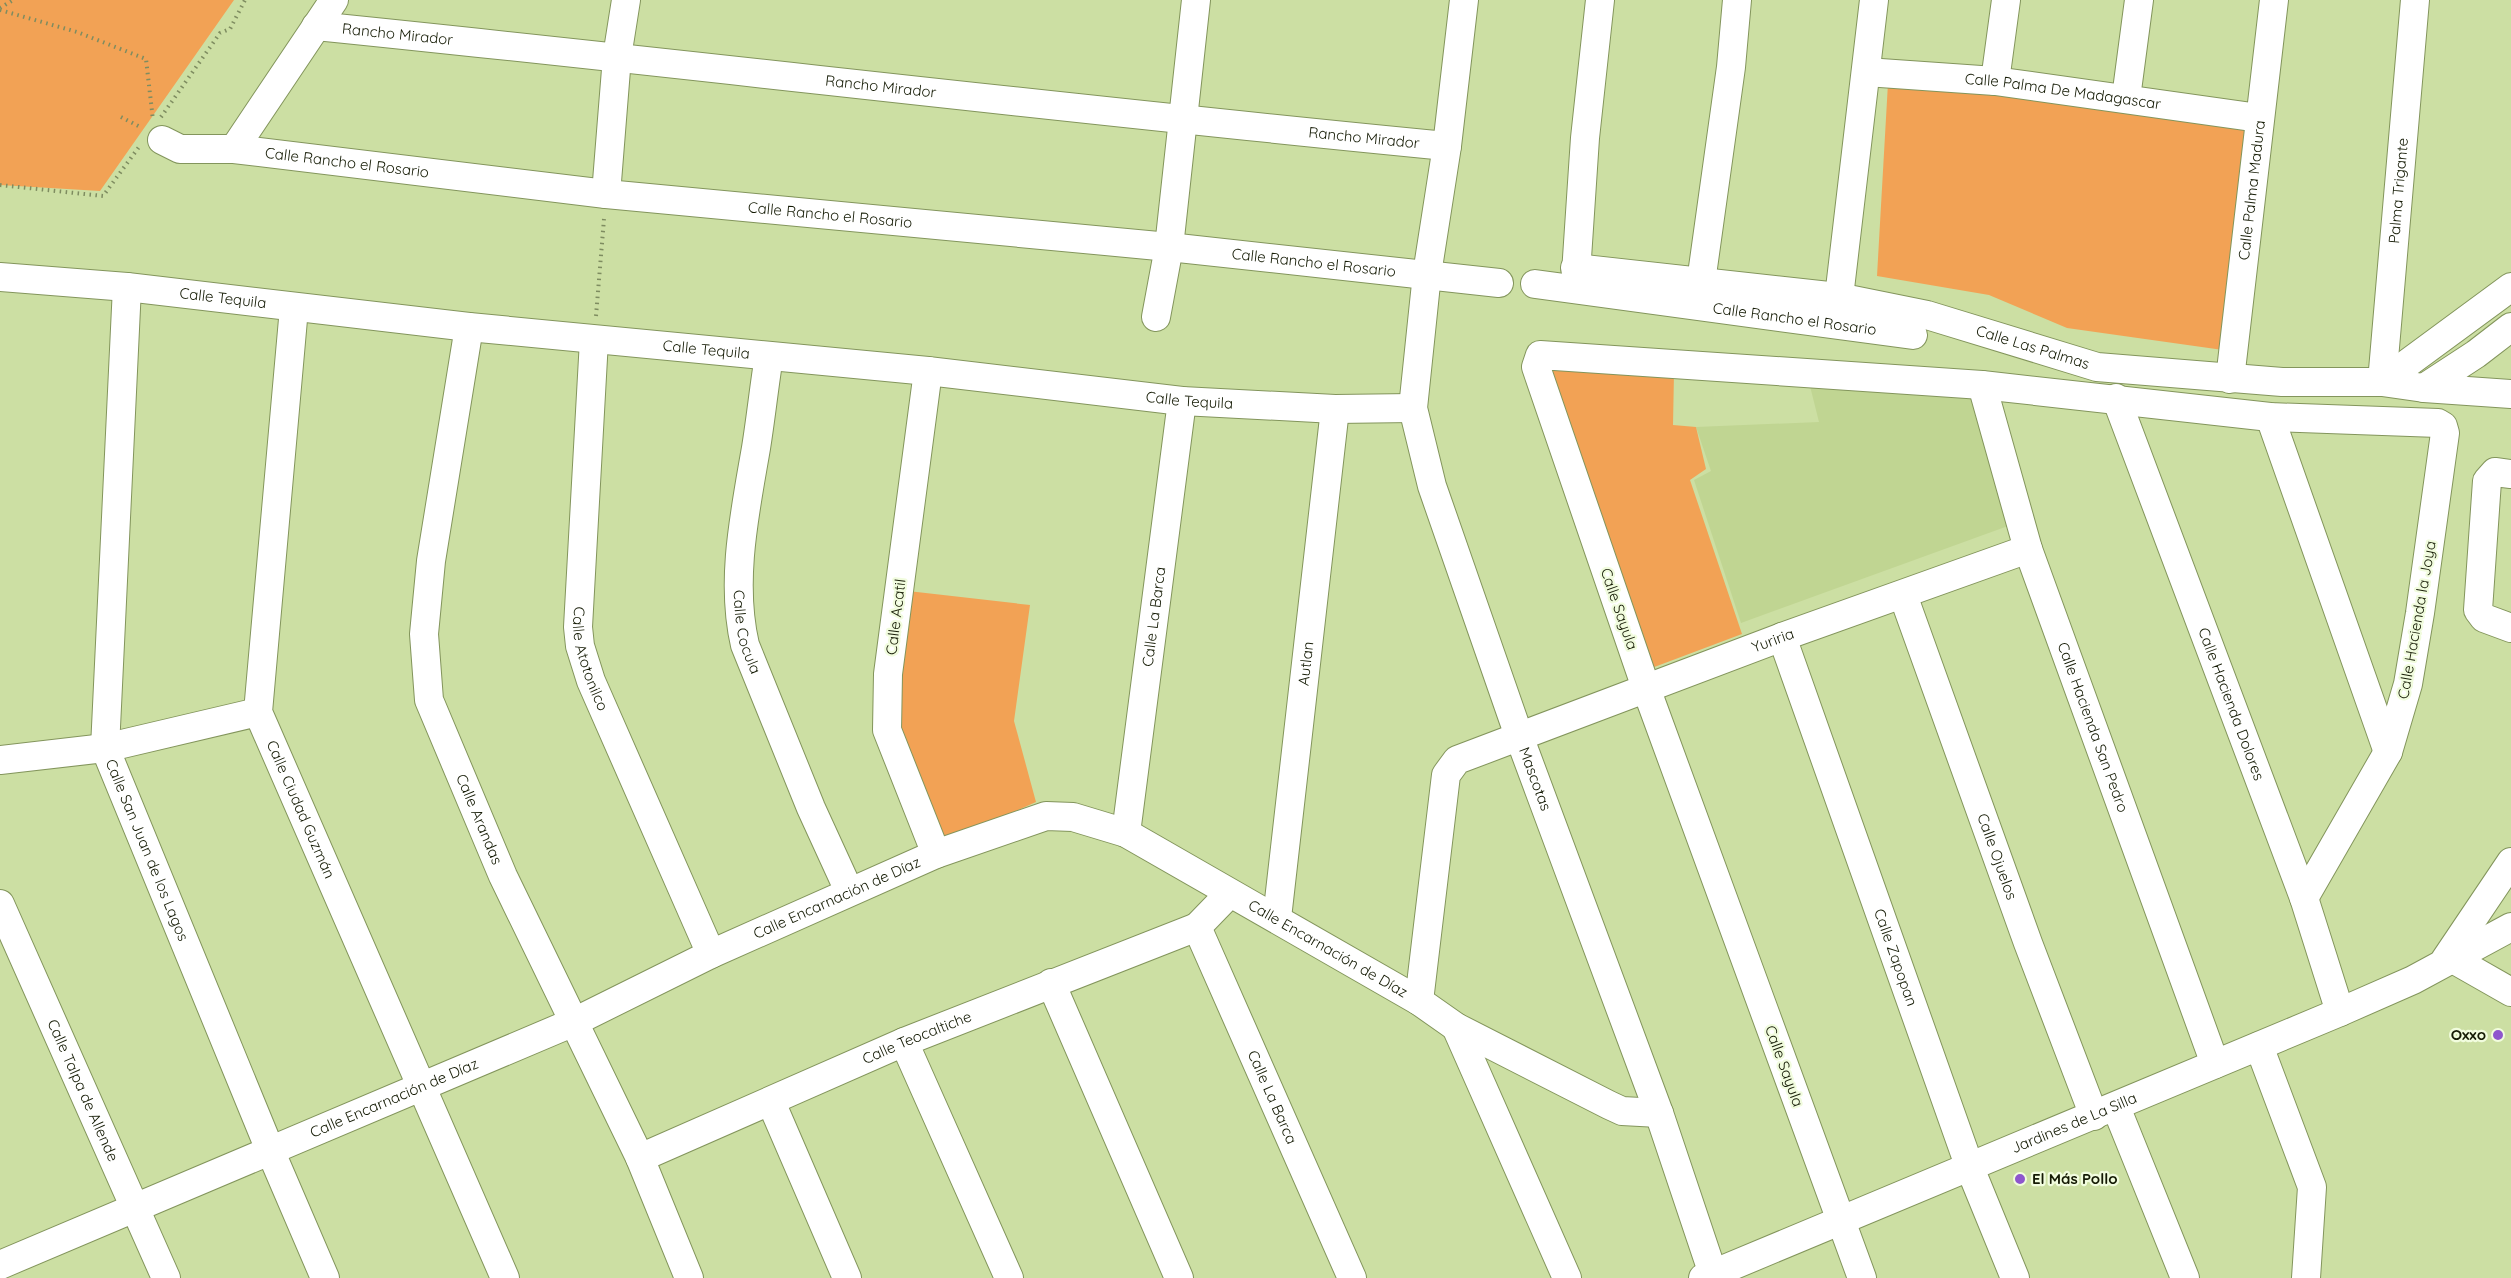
<svg xmlns="http://www.w3.org/2000/svg" width="2511" height="1278" font-family="Quicksand,sans-serif">
  <style>
    .built { fill: #c0d592 }
    .green { fill: #f2a255 }
    .lines { fill: none; stroke-linecap: round; stroke-linejoin: round }
    .minor-casing { stroke: #83955c; stroke-width: 30 }
    .path { stroke: #7e8c60; stroke-width: 4; stroke-dasharray: 1.5 4.5; stroke-linecap: butt }
    .minor { stroke: #fff; stroke-width: 28 }
    .poi-dot { fill: #8e56cd; stroke: #f1fcde; stroke-width: 2 }
    .labels { text-anchor: middle; stroke-width: 4.5; stroke-linejoin: round; paint-order: stroke }
    .street-label { font-size: 15px; fill: #141a04; stroke: #f1fcde }
    .poi-label { font-size: 15px; font-weight: bold; fill: #141a04; stroke: #f1fcde; text-anchor: end }
  </style>
  <rect width="100%" height="100%" fill="#ccdfa3"/>
  <path class="built" d="M1810,386L1977,399L2019,522L1741,623L1694,480L1711,471L1696,427L1819,422Z"/>
  <path class="green" d="M0,0H234L100,191L0,185Z
    M1888,83L2250,125L2230,351L2067,328L1989,295L1877,276Z
    M1548,362L1674,373L1673,425L1696,427L1706,469L1690,480L1742,634L1649,669Z
    M908,591L1030,605L1014,721L1036,802L942,844L895,722Z"/>
  <g class="lines">
    <g class="minor-casing">
      <g id="minor">
        <path id="s1" d="M1464,0L1447,146L1427,274L1413,408L1432,486L1519,736L1659,1113L1713,1274"/>
        <path id="s2" d="M316,26C693,64 1070,110 1447,146"/>
        <path id="s3" d="M1866,72L1995,81L2259,118"/>
        <path d="M1995,81L2006,0"/>
        <path d="M2126,98L2139,0"/>
        <path id="s4" d="M162,140L180,149H234L606,194L1169,247L1499,283"/>
        <path d="M234,149L334,0"/>
        <path d="M606,194L617,57L626,0"/>
        <path id="s5" d="M1575,268L1838,297L1927,315L2097,367L2282,382H2382L2424,388L2511,394"/>
        <path id="s6" d="M0,277L127,287L469,327L928,371L1182,401L1335,409L1413,408"/>
        <path d="M1701,282L1731,67L1737,0"/>
        <path id="s7" d="M1535,284L1913,335"/>
        <path id="s8" d="M127,287L105,748L270,1150L325,1278"/>
        <path d="M1575,288L1585,138L1600,0"/>
        <path id="s9" d="M294,308L258,712L505,1278"/>
        <path d="M1837,314L1874,0"/>
        <path d="M1156,317L1169,247L1196,0"/>
        <path id="s10" d="M469,327L431,561L424,634L429,700L503,876L640,1158L689,1278"/>
        <path id="s11" d="M594,340L578,627L580,646L591,681L711,954"/>
        <path id="s12" d="M769,356C764,387 761,417 756,448C745,512 730,581 745,645L811,808L849,891"/>
        <path d="M928,371L888,674L887,730L936,854"/>
        <path id="s13" d="M2230,379L2274,0"/>
        <path id="s14" d="M2382,382L2415,0"/>
        <path d="M2382,382L2511,287"/>
        <path id="s15" d="M1982,385L2028,549L2215,1064"/>
        <path d="M2424,388L2476,354L2511,327"/>
        <path id="s16" d="M2116,398L2304,898L2340,1012"/>
        <path d="M2270,417L2388,752"/>
        <path d="M2511,474L2495,472L2487,481L2478,610L2484,618L2511,628"/>
        <path id="s17" d="M1903,595L2028,943L2094,1116"/>
        <path id="s18" d="M1782,637L1970,1168L2015,1278"/>
        <path d="M0,760L105,748L258,712"/>
        <path id="s19" d="M1126,833L1182,401"/>
        <path id="s20" d="M1229,894L1197,927L1352,1278"/>
        <path id="s21" d="M0,904L166,1278"/>
        <path id="s22" d="M1277,918L1335,409"/>
        <path d="M2453,959L2511,992"/>
        <path d="M2445,960L2511,862"/>
        <path d="M1051,983L1179,1278"/>
        <path id="s23" d="M1419,1001L1446,775L1457,760L1782,637L2028,549"/>
        <path d="M1456,1027L1567,1278"/>
        <path d="M904,1042L1009,1278"/>
        <path d="M2259,1046L2312,1187L2306,1278"/>
        <path d="M771,1102L847,1278"/>
        <path d="M2116,1107L2185,1278"/>
        <path id="s24" d="M640,1158L904,1042L1197,927"/>
        <path id="s25" d="M0,1265L574,1022L711,954L936,854L1046,816L1073,817L1126,833L1419,1001L1456,1027L1609,1105L1622,1111L1659,1113"/>
        <path id="s26" d="M1703,1278L2340,1012L2413,980L2511,927"/>
        <path d="M1862,1278L1646,688L1536,367L1540,355L1982,385L2270,417L2438,423L2443,426L2445,433L2420,613L2408,684L2388,752L2304,898"/>
      </g>
    </g>
    <path class="path" d="M0,8L13,0
      M0,10L77,32L146,59L153,120
      M121,117L142,128
      M161,117L220,33L230,29L245,0
      M0,185L103,196L139,147
      M596,316L604,219"/>
    <use href="#minor" class="minor"/>
  </g>
  <g class="poi-dot">
    <circle cx="2498" cy="1035" r="6"/>
    <circle cx="2020" cy="1179" r="6"/>
  </g>
  <g class="labels">
    <g class="street-label">
      <text dy="5" stroke="none"><textPath href="#s2" startOffset="82">Rancho Mirador</textPath></text>
      <text dy="5" stroke="none"><textPath href="#s2" startOffset="568">Rancho Mirador</textPath></text>
      <text dy="5" stroke="none"><textPath href="#s3" startOffset="198">Calle Palma De Madagascar</textPath></text>
      <text dy="5" stroke="none"><textPath href="#s2" startOffset="1054">Rancho Mirador</textPath></text>
      <text dy="5" stroke="none"><textPath href="#s4" startOffset="188">Calle Rancho el Rosario</textPath></text>
      <text dy="5" stroke="none"><textPath href="#s13" startOffset="190">Calle Palma Madura</textPath></text>
      <text dy="5" stroke="none"><textPath href="#s14" startOffset="192">Palma Trigante</textPath></text>
      <text dy="5" stroke="none"><textPath href="#s4" startOffset="674">Calle Rancho el Rosario</textPath></text>
      <text dy="5" stroke="none"><textPath href="#s4" startOffset="1160">Calle Rancho el Rosario</textPath></text>
      <text dy="5" stroke="none"><textPath href="#s6" startOffset="224">Calle Tequila</textPath></text>
      <text dy="5" stroke="none"><textPath href="#s7" startOffset="262">Calle Rancho el Rosario</textPath></text>
      <text dy="5" stroke="none"><textPath href="#s5" startOffset="466">Calle Las Palmas</textPath></text>
      <text dy="5" stroke="none"><textPath href="#s6" startOffset="710">Calle Tequila</textPath></text>
      <text dy="5" stroke="none"><textPath href="#s6" startOffset="1196">Calle Tequila</textPath></text>
      <text transform="translate(1619 609) rotate(71)" y="5">Calle Sayula</text>
      <text transform="translate(896 617) rotate(-83)" y="5">Calle Acatil</text>
      <text dy="5" stroke="none"><textPath href="#s19" startOffset="218">Calle La Barca</textPath></text>
      <text transform="translate(2417 620) rotate(-80)" y="5">Calle Hacienda la Joya</text>
      <text dy="5" stroke="none"><textPath href="#s12" startOffset="279">Calle Cocula</textPath></text>
      <text dy="5" stroke="none"><textPath href="#s23" startOffset="584">Yuriria</textPath></text>
      <text dy="5" stroke="none"><textPath href="#s11" startOffset="321">Calle Atotonilco</textPath></text>
      <text dy="5" stroke="none"><textPath href="#s22" startOffset="256">Autlan</textPath></text>
      <text dy="5" stroke="none"><textPath href="#s16" startOffset="327">Calle Hacienda Dolores</textPath></text>
      <text dy="5" stroke="none"><textPath href="#s15" startOffset="360">Calle Hacienda San Pedro</textPath></text>
      <text dy="5" stroke="none"><textPath href="#s1" startOffset="802">Mascotas</textPath></text>
      <text dy="5" stroke="none"><textPath href="#s9" startOffset="512">Calle Ciudad Guzmán</textPath></text>
      <text dy="5" stroke="none"><textPath href="#s10" startOffset="506">Calle Arandas</textPath></text>
      <text dy="5" stroke="none"><textPath href="#s8" startOffset="572">Calle San Juan de los Lagos</textPath></text>
      <text dy="5" stroke="none"><textPath href="#s17" startOffset="278">Calle Ojuelos</textPath></text>
      <text dy="5" stroke="none"><textPath href="#s25" startOffset="914">Calle Encarnación de Díaz</textPath></text>
      <text dy="5" stroke="none"><textPath href="#s25" startOffset="1454">Calle Encarnación de Díaz</textPath></text>
      <text dy="5" stroke="none"><textPath href="#s18" startOffset="340">Calle Zapopan</textPath></text>
      <text dy="5" stroke="none"><textPath href="#s24" startOffset="302">Calle Teocaltiche</textPath></text>
      <text transform="translate(1784 1066) rotate(70)" y="5">Calle Sayula</text>
      <text dy="5" stroke="none"><textPath href="#s21" startOffset="204">Calle Talpa de Allende</textPath></text>
      <text dy="5" stroke="none"><textPath href="#s25" startOffset="428">Calle Encarnación de Díaz</textPath></text>
      <text dy="5" stroke="none"><textPath href="#s20" startOffset="232">Calle La Barca</textPath></text>
      <text dy="5" stroke="none"><textPath href="#s26" startOffset="402">Jardines de La Silla</textPath></text>
    </g>
    <g class="poi-label">
      <text x="2486" y="1040">Oxxo</text>
      <text x="2032" y="1184" text-anchor="start">El Más Pollo</text>
    </g>
  </g>
</svg>
